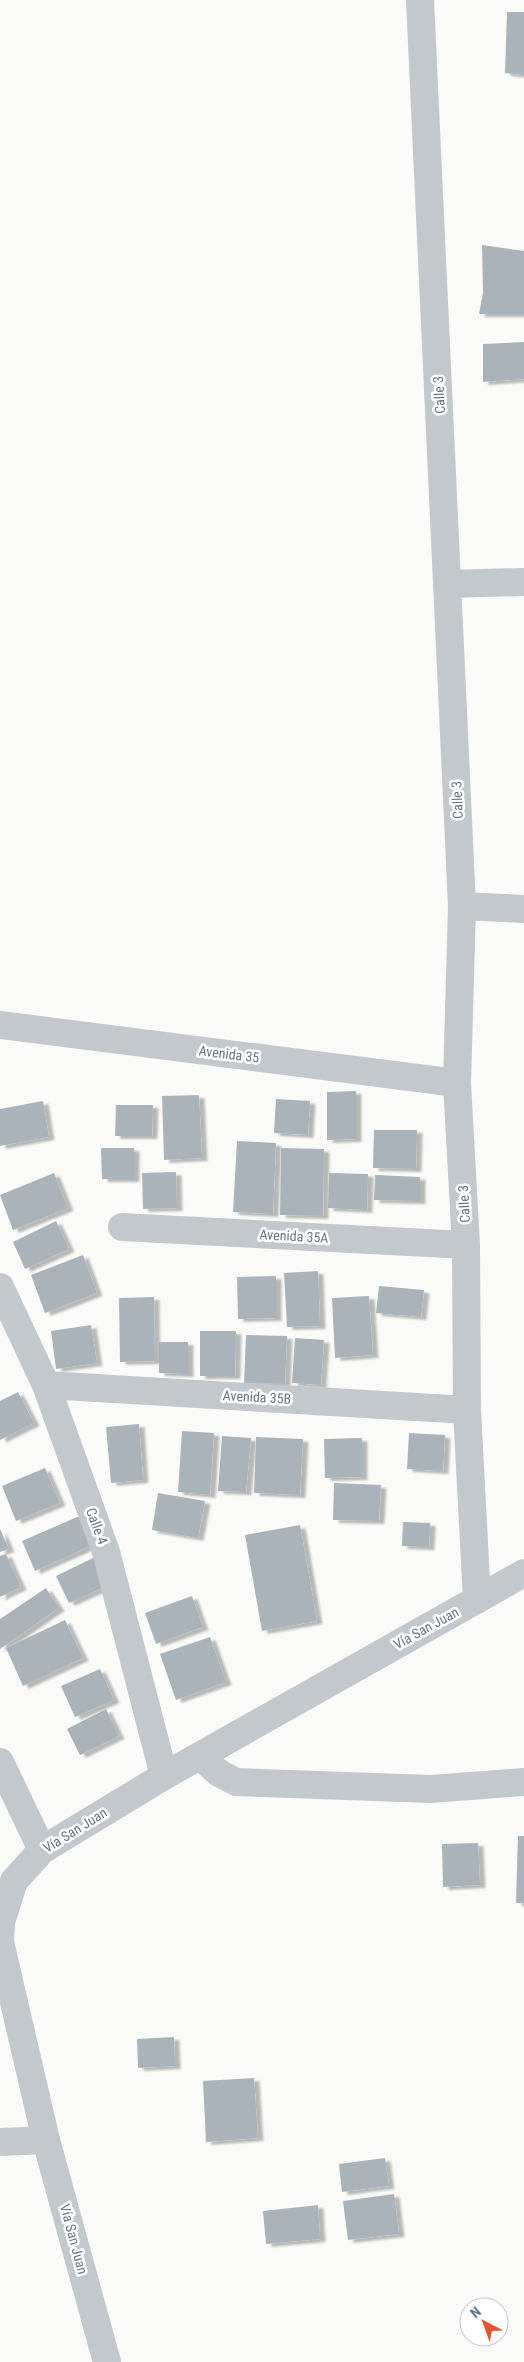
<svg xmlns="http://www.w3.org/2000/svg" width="524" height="2362" font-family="'Roboto Condensed',sans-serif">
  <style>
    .building { fill: #aab3b9; filter: url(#shadow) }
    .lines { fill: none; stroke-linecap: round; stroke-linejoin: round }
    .minor { stroke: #c3c8cc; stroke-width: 28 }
    .tertiary { stroke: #c3c8cc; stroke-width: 28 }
    .labels { text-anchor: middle; stroke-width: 5; stroke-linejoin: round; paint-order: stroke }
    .street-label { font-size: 14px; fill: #657683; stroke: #fff }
  </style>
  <defs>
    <filter id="shadow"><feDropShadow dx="5.5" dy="3" stdDeviation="1" flood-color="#0004"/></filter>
  </defs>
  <rect width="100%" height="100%" fill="#fafaf8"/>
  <path class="building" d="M507,12H524V75L505,73Z
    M482,245L524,251V314H479L483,293Z
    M524,342V379L483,382V344Z
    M356,1091V1139L327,1140V1092Z
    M199,1095L202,1158L164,1160L162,1096Z
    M276,1099L310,1101L308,1135L274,1133Z
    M43,1101L49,1137L0,1146V1109Z
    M116,1105H153L152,1136H115Z
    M374,1130H417L416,1169L373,1168Z
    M237,1141L276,1143L273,1214L233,1212Z
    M101,1148H134V1179H102Z
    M281,1148L324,1149L323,1216L280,1215Z
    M176,1172L177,1208L143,1209L142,1173Z
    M54,1173L68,1208L13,1230L0,1195Z
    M329,1173L368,1174L367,1210L328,1208Z
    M375,1175L420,1177V1201L374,1200Z
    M56,1221L69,1249L25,1269L13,1242Z
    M83,1255L97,1293L45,1313L31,1275Z
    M318,1271L320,1326L287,1327L284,1273Z
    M276,1276V1318L238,1319L237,1277Z
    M379,1286L424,1290L421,1317L376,1313Z
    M369,1296L373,1355L335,1358L332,1298Z
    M154,1297L155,1361L120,1362L119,1298Z
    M91,1325L97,1363L56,1369L51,1331Z
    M200,1331H236L235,1376H200Z
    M246,1335L287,1336L285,1384L244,1383Z
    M295,1338L324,1340L321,1385L292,1383Z
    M159,1342H188V1374L159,1373Z
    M18,1392L34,1423L0,1440V1401Z
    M139,1424L143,1480L111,1483L106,1427Z
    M182,1431L214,1433L210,1495L178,1492Z
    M409,1433L445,1435L443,1471L407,1469Z
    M222,1436L251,1438L246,1492L218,1491Z
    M256,1437L303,1439L300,1495L254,1493Z
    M362,1438V1477L325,1478L324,1439Z
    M45,1468L60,1503L16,1521L2,1486Z
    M334,1483L381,1485L379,1521L333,1520Z
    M158,1493L205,1501L198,1538L152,1530Z
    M84,1514L97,1543L35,1571L22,1541Z
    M403,1522L430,1523L429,1547L402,1546Z
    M300,1525L317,1621L262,1631L245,1535Z
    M0,1529L9,1549L0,1552Z
    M6,1554L21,1587L0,1597V1556Z
    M97,1556L111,1584L69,1603L56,1576Z
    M46,1588L59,1608L0,1649V1619Z
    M192,1596L203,1627L156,1644L145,1613Z
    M65,1620L83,1658L23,1686L6,1648Z
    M210,1637L226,1682L176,1700L160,1654Z
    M100,1669L114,1700L75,1717L61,1686Z
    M106,1709L119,1736L80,1755L67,1729Z
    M518,1836H524V1903H516Z
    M478,1843L480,1885L443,1887L442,1844Z
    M174,2037L175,2066L138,2068L137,2039Z
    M254,2078L258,2138L206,2142L203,2081Z
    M385,2158L389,2186L342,2192L339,2164Z
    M394,2194L399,2234L348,2240L343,2201Z
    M318,2205L320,2239L266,2244L263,2211Z"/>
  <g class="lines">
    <path class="minor" d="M420,0L462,906L457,1083L466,1245L467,1410L477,1600
      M448,584L524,582
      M462,906L524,909
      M0,1025L457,1083
      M122,1227L466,1245
      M0,1287L46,1385L106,1552L164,1776
      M46,1385L467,1410
      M200,1756L219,1773L236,1782L431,1789L524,1782
      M0,1762L42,1850
      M0,2142L46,2140"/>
    <path class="tertiary" d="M107,2362L46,2140L0,1942L1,1922L14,1881L42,1850L164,1776L524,1573"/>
  </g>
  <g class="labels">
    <g class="street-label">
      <text transform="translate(439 395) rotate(-93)" y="5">Calle 3</text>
      <text transform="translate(457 800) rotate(-92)" y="5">Calle 3</text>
      <text transform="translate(229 1054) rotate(7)" y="5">Avenida 35</text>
      <text transform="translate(464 1204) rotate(-93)" y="5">Calle 3</text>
      <text transform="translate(294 1236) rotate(3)" y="5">Avenida 35A</text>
      <text transform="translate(257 1397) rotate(3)" y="5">Avenida 35B</text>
      <text transform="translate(97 1526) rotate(70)" y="5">Calle 4</text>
      <text transform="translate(426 1628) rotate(-29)" y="5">Vía San Juan</text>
      <text transform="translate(75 1830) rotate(-32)" y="5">Vía San Juan</text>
      <text transform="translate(74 2239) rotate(75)" y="5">Vía San Juan</text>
    </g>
  </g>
  <g transform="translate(484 2322) rotate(319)"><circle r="24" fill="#ffffff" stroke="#c1c8cd"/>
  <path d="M0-4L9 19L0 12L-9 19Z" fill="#e4572e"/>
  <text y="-8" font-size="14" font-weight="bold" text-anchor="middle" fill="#657683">N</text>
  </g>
</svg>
